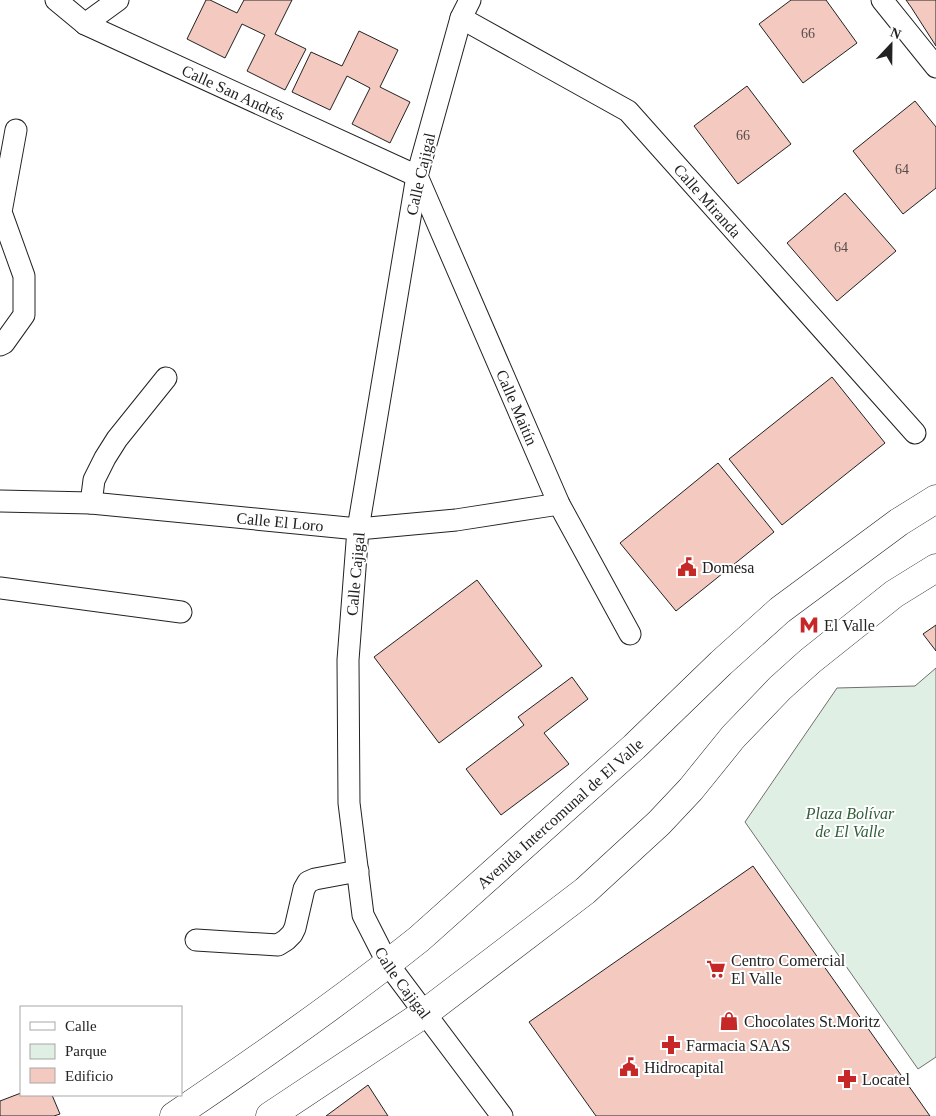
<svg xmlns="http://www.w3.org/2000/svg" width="936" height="1116" font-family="Georgia,serif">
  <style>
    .green { fill: #e0efe3; stroke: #6f6f6f }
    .building { fill: #f3c9c0; stroke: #222 }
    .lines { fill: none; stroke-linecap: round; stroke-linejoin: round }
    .street-casing { stroke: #222; stroke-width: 23 }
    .secondary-casing { stroke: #222; stroke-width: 29 }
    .street { stroke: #fff; stroke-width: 21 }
    .secondary { stroke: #fff; stroke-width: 28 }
    .labels { text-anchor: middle; stroke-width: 4; stroke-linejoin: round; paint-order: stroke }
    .number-label { font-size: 14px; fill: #564c4a }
    .street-label { font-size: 16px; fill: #222; stroke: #fff }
    .poi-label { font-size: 16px; fill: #222; stroke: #fff; text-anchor: start }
    .park-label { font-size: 16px; font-style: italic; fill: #2f5e38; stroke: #fff }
  </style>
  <rect width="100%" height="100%" fill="#fff"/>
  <path class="green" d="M936,668V1057L918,1069L745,822L837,688L915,686Z"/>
  <path class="building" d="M206,0H210L237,13L244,0H292L275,34L306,49L285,90L247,71L265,35L242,24L225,58L187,39Z
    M791,0H826L857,43L803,83L759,24Z
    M906,0H936V46L911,7Z
    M359,31L398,50L380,87L410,102L390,143L352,124L370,88L347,76L330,110L292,92L311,52L342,66Z
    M747,86L791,144L738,184L694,126Z
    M915,101L936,127V188L903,214L853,151Z
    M845,193L896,251L837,301L787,243Z
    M832,377L885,443L782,525L729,459Z
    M718,463L774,532L676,611L620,543Z
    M477,580L542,666L439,743L374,657Z
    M936,625V651L923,634Z
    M572,677L588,699L544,733L569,764L501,815L466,769L524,725L518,717Z
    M753,866L930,1116H596L529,1022Z
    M368,1085L388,1116H326Z
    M21,1093V1095H52L60,1114L54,1116H0V1101Z"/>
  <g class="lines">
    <g class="street-casing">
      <g id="street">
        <path id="s1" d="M56,0L85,24L417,176"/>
        <path id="s2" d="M470,0L461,18L417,176L358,529L348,660L349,803L363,915L388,964L502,1116"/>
        <path d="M882,0L936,67"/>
        <path id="s3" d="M461,18L628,111L915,433"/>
        <path d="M85,24L118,0"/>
        <path id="s4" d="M417,176L559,504L630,634"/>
        <path d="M0,345L4,343L24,315V276L1,212L16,130"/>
        <path id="s5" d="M0,501L91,503L358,529L456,520L559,504"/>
        <path d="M91,503L94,480L105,458L117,439L166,378"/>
        <path d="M0,588L181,612"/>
        <path d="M196,940L278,945L286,940L292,934L295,928L304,889L308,882L315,879L358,871"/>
      </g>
    </g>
    <g class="secondary-casing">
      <g id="secondary">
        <path id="s6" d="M174,1116C257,1060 340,1002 419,939L634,747L721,663L780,610L899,522L936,499"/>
        <path d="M270,1116L425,1013L585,891L659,823L691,789L733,737L780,688L810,661L894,594L936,568"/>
      </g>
    </g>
    <use href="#street" class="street"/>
    <use href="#secondary" class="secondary"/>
  </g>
  <defs>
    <g id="civic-bare" transform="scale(1.5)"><path d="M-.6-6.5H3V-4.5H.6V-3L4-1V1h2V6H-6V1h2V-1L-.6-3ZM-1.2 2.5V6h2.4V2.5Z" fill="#c62828" stroke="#fff" stroke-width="2.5" paint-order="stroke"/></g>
    <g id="metro-bare" transform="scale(1.5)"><path d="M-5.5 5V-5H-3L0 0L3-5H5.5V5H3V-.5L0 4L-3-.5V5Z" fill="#c62828" stroke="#fff" stroke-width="2.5" paint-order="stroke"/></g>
    <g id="supermarket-bare" transform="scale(1.5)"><path d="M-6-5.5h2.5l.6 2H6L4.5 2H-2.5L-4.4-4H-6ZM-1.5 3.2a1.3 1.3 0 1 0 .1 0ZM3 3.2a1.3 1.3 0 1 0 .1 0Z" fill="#c62828" stroke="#fff" stroke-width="2.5" paint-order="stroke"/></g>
    <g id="shop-bare" transform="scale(1.5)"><path d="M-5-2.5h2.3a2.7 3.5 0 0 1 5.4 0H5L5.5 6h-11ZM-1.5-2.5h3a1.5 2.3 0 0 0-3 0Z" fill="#c62828" stroke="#fff" stroke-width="2.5" paint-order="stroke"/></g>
    <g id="pharmacy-bare" transform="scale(1.5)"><path d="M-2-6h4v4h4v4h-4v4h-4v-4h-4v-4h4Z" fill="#c62828" stroke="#fff" stroke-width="2.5" paint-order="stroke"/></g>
  </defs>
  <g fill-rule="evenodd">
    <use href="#civic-bare" x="687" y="567"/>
    <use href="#metro-bare" x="809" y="625"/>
    <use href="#supermarket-bare" x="716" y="969"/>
    <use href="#shop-bare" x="729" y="1021"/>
    <use href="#pharmacy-bare" x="671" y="1045"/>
    <use href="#civic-bare" x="629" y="1067"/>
    <use href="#pharmacy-bare" x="847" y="1079"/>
  </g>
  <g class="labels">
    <g class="number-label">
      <text x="808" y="38">66</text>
      <text x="743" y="140">66</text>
      <text x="902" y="174">64</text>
      <text x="841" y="252">64</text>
    </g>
    <g class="street-label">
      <text dy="6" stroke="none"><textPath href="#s1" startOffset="201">Calle San Andrés</textPath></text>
      <text transform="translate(420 174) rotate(-77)" y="6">Calle Cajigal</text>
      <text dy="6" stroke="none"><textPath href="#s3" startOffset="311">Calle Miranda</textPath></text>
      <text dy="6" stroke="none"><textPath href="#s4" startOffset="252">Calle Maitín</textPath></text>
      <text dy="6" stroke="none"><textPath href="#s5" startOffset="281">Calle El Loro</textPath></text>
      <text transform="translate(355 574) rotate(-85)" y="6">Calle Cajigal</text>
      <text dy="6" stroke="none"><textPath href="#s6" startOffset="491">Avenida Intercomunal de El Valle</textPath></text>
      <text dy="6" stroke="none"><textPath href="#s2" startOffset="1008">Calle Cajigal</textPath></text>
    </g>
    <g class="poi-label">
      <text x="702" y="573">Domesa</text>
      <text x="824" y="631">El Valle</text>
      <text x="731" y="966">Centro Comercial<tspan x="731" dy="18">El Valle</tspan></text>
      <text x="744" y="1027">Chocolates St.Moritz</text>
      <text x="686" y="1051">Farmacia SAAS</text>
      <text x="644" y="1073">Hidrocapital</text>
      <text x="862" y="1085">Locatel</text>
    </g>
    <g class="park-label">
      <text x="850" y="819">Plaza Bolívar<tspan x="850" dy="18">de El Valle</tspan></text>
    </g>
  </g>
  <rect x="20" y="1006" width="162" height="90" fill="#ffffff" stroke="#a7a7a7"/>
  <rect x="30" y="1022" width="25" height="8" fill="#ffffff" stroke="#a7a7a7"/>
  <text x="65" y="1031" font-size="15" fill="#222222">Calle</text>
  <rect x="30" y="1044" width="25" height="15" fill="#e0efe3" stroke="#a7a7a7"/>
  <text x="65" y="1056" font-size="15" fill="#222222">Parque</text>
  <rect x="30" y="1068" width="25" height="15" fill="#f3c9c0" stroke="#a7a7a7"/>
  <text x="65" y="1081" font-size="15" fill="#222222">Edificio</text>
  <g transform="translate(891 45) rotate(22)" stroke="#ffffff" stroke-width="4" paint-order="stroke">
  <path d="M0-4L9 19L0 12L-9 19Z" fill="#222222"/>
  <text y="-8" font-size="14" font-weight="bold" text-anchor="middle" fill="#222222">N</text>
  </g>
</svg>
